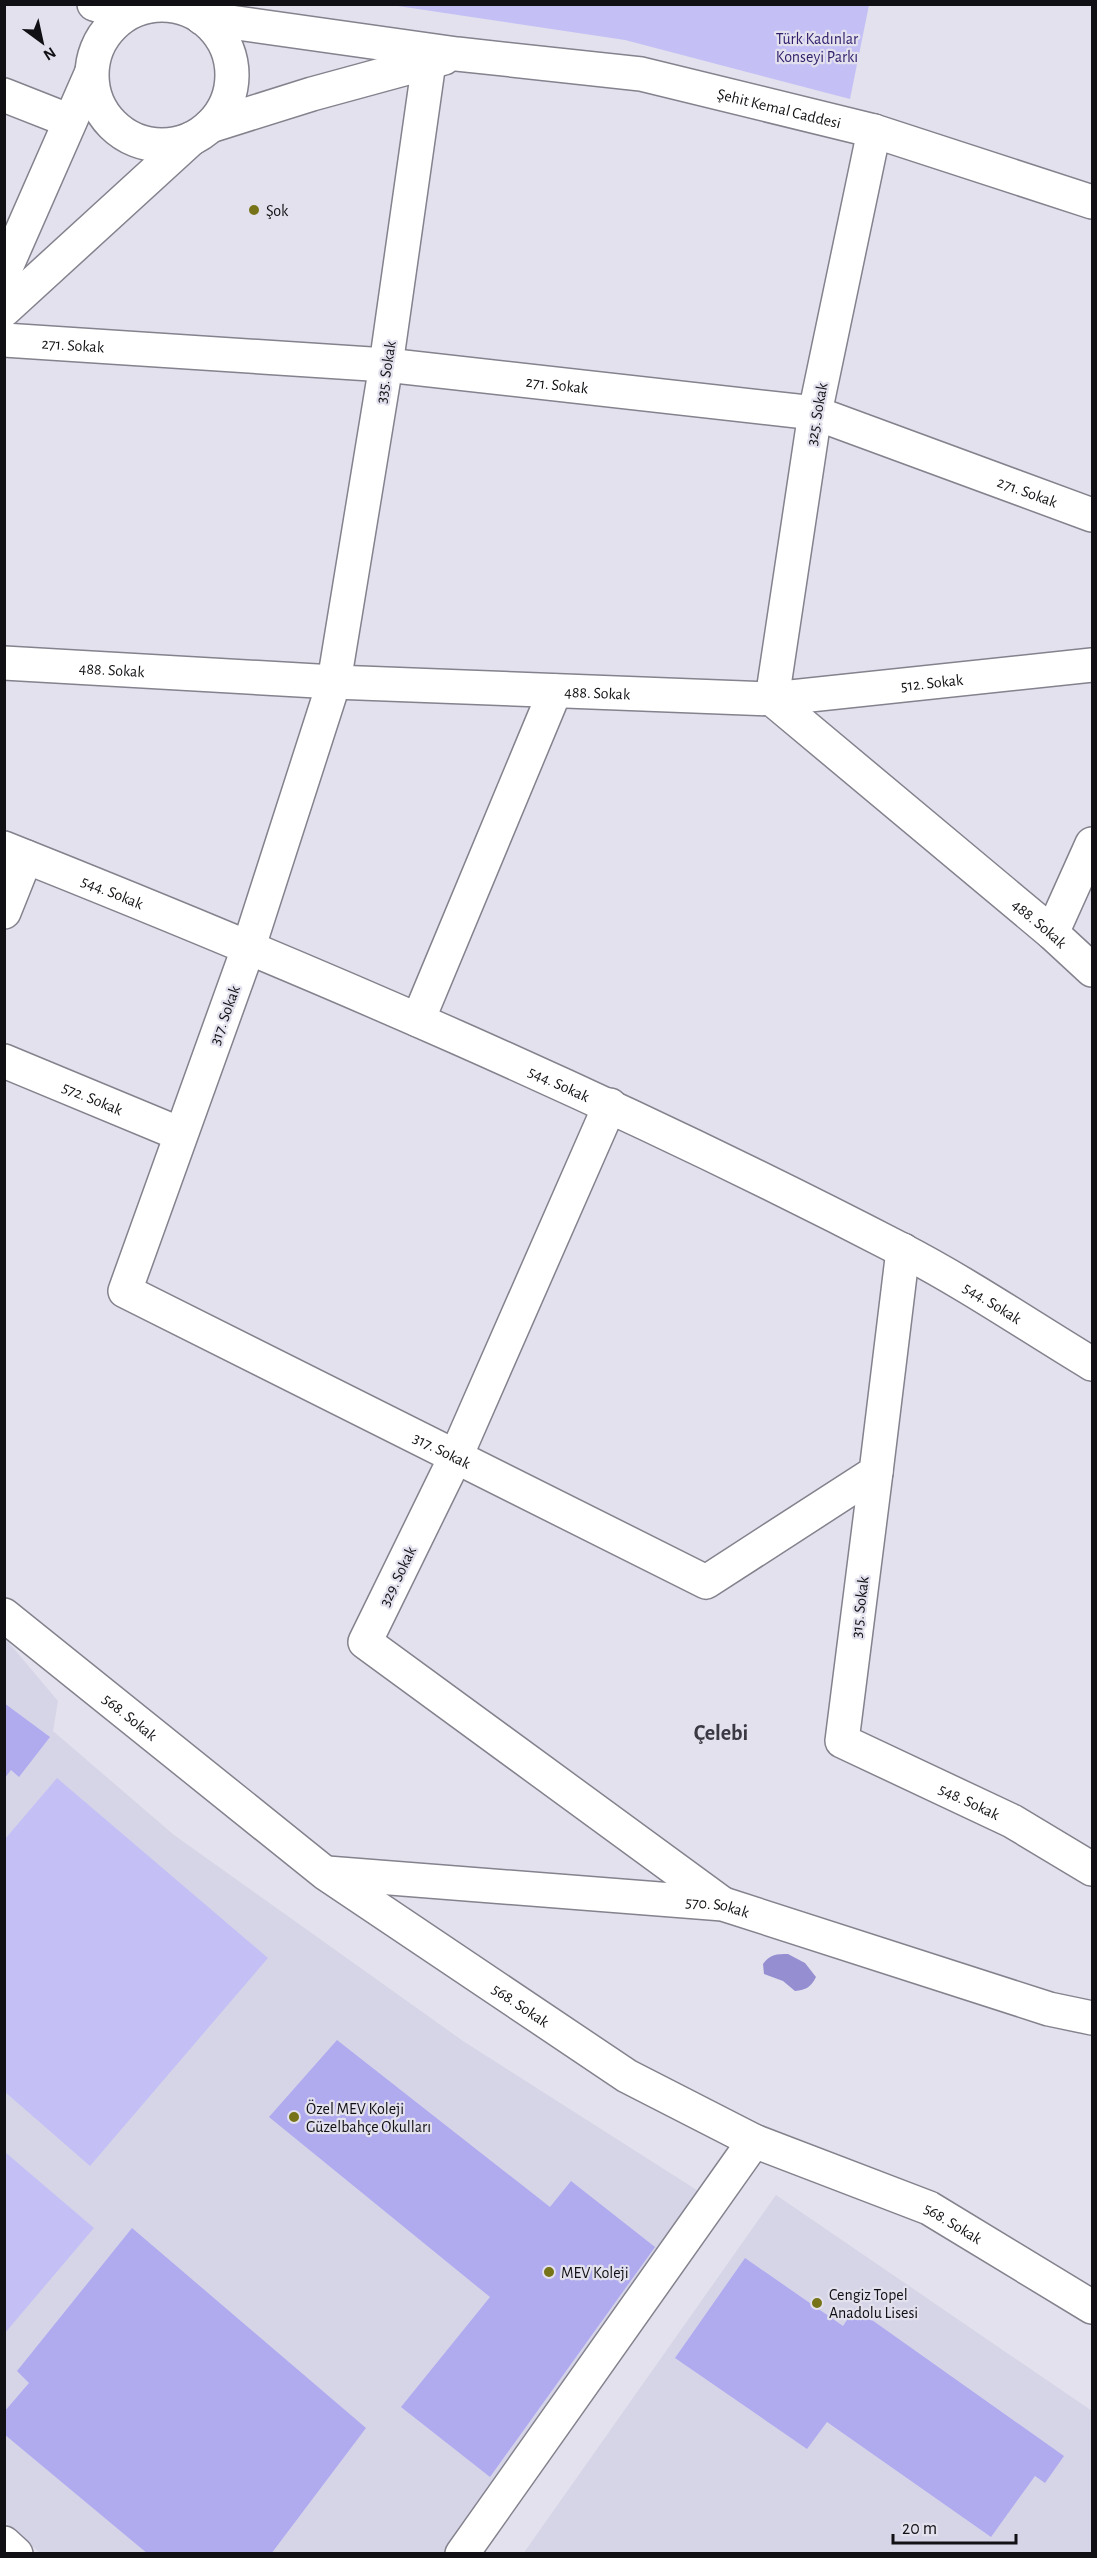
<svg xmlns="http://www.w3.org/2000/svg" width="1097" height="2558" font-family="'Alegreya Sans',sans-serif">
  <style>
    .built { fill: #d6d5e8 }
    .green { fill: #c4c0f5 }
    .water { fill: #958fd1 }
    .building { fill: #b0aaef }
    .lines { fill: none; stroke-linecap: round; stroke-linejoin: round }
    .minor-casing { stroke: #83828d; stroke-width: 36 }
    .secondary-casing { stroke: #83828d; stroke-width: 36 }
    .minor { stroke: #fff; stroke-width: 33 }
    .secondary { stroke: #fff; stroke-width: 33 }
    .poi-dot { fill: #767318; stroke: #e2e1ed; stroke-width: 2 }
    .labels { text-anchor: middle; stroke-width: 4.5; stroke-linejoin: round; paint-order: stroke }
    .park-label { font-size: 16px; fill: #311e6b; stroke: #e2e1ed }
    .street-label { font-size: 16px; fill: #111014; stroke: #e2e1ed }
    .poi-label { font-size: 16px; fill: #111014; stroke: #e2e1ed; text-anchor: start }
    .district-label { font-size: 22px; font-weight: bold; fill: #3a3943; stroke: #e2e1ed }
  </style>
  <rect width="100%" height="100%" fill="#e2e1ed"/>
  <path class="built" d="M4,1637L58,1701L53,1731L174,1835L463,2041L703,2194L443,2553H40L5,2522Z
    M776,2195L1092,2411V2553L523,2554Z"/>
  <path class="green" d="M391,5L869,4V5L850,99L625,40Z
    M57,1778L268,1958L90,2166L5,2092V1839Z
    M5,2152L94,2228L5,2333Z"/>
  <path class="water" d="M788,1954L805,1963L816,1977C811,1987 806,1990 795,1991L783,1981L764,1974L763,1964C770,1954 777,1954 788,1954Z"/>
  <path class="building" d="M4,1703L50,1737L19,1777L11,1770L4,1779Z
    M337,2040L550,2207L571,2181L655,2247L490,2477L401,2407L490,2297L269,2117Z
    M132,2228L366,2428L271,2554H148L4,2434V2412L29,2383L17,2371Z
    M745,2258L843,2326L855,2308L1064,2456L1045,2483L1035,2476L991,2537L827,2422L807,2449L675,2358Z"/>
  <g class="lines">
    <g class="minor-casing">
      <g id="minor">
        <path d="M148,4V6"/>
        <path id="s1" d="M429,62L386,365L334,682L249,946L125,1291L706,1582L876,1472L903,1250"/>
        <path id="s2" d="M874,131L815,413L772,699L1092,665"/>
        <path id="s3" d="M4,340L386,365L815,413L1092,515"/>
        <path id="s4" d="M4,663L334,682L772,699L1052,933L1092,970"/>
        <path id="s5" d="M4,848C308,969 609,1098 900,1249C966,1283 1029,1326 1092,1364"/>
        <path d="M4,912L26,857"/>
        <path d="M1052,933L1092,844"/>
        <path d="M418,1020L555,691"/>
        <path id="s6" d="M4,1061L180,1134"/>
        <path d="M610,1105L456,1456L365,1642L723,1904"/>
        <path id="s7" d="M876,1472L842,1741L1012,1821L1092,1869"/>
        <path id="s8" d="M4,1615L325,1873L627,2076L754,2141L929,2208L1092,2307"/>
        <path id="s9" d="M327,1873L723,1904L1049,2009L1092,2018"/>
        <path d="M462,2554L754,2141"/>
      </g>
    </g>
    <g class="secondary-casing">
      <g id="secondary">
        <path d="M94,4L126,14"/>
        <circle cx="162" cy="75" r="70"/>
        <path id="s10" d="M202,18L457,54L641,74L874,131L1092,202"/>
        <path d="M4,95L70,121"/>
        <path d="M210,126L312,94L444,58"/>
        <path d="M4,272L91,74"/>
        <path d="M4,310L191,139"/>
        <path d="M4,2543L16,2554"/>
      </g>
    </g>
    <use href="#minor" class="minor"/>
    <use href="#secondary" class="secondary"/>
  </g>
  <g class="poi-dot">
    <circle cx="254" cy="210" r="6"/>
    <circle cx="294" cy="2117" r="6"/>
    <circle cx="549" cy="2272" r="6"/>
    <circle cx="817" cy="2303" r="6"/>
  </g>
  <g class="labels">
    <g class="park-label">
      <text x="817" y="44">Türk Kadınlar<tspan x="817" dy="18">Konseyi Parkı</tspan></text>
    </g>
    <g class="street-label">
      <text dy="6" stroke="none"><textPath href="#s10" startOffset="585">Şehit Kemal Caddesi</textPath></text>
      <text dy="6" stroke="none"><textPath href="#s3" startOffset="69">271. Sokak</textPath></text>
      <text transform="translate(385 372) rotate(-81)" y="6">335. Sokak</text>
      <text dy="6" stroke="none"><textPath href="#s3" startOffset="555">271. Sokak</textPath></text>
      <text transform="translate(816 414) rotate(-80)" y="6">325. Sokak</text>
      <text dy="6" stroke="none"><textPath href="#s3" startOffset="1041">271. Sokak</textPath></text>
      <text dy="6" stroke="none"><textPath href="#s4" startOffset="108">488. Sokak</textPath></text>
      <text dy="6" stroke="none"><textPath href="#s2" startOffset="738">512. Sokak</textPath></text>
      <text dy="6" stroke="none"><textPath href="#s4" startOffset="594">488. Sokak</textPath></text>
      <text dy="6" stroke="none"><textPath href="#s5" startOffset="117">544. Sokak</textPath></text>
      <text dy="6" stroke="none"><textPath href="#s4" startOffset="1118">488. Sokak</textPath></text>
      <text transform="translate(224 1015) rotate(-70)" y="6">317. Sokak</text>
      <text dy="6" stroke="none"><textPath href="#s5" startOffset="603">544. Sokak</textPath></text>
      <text dy="6" stroke="none"><textPath href="#s6" startOffset="96">572. Sokak</textPath></text>
      <text dy="6" stroke="none"><textPath href="#s5" startOffset="1089">544. Sokak</textPath></text>
      <text dy="6" stroke="none"><textPath href="#s1" startOffset="1626">317. Sokak</textPath></text>
      <text transform="translate(397 1576) rotate(-64)" y="6">329. Sokak</text>
      <text transform="translate(859 1607) rotate(-83)" y="6">315. Sokak</text>
      <text dy="6" stroke="none"><textPath href="#s8" startOffset="162">568. Sokak</textPath></text>
      <text dy="6" stroke="none"><textPath href="#s7" startOffset="412">548. Sokak</textPath></text>
      <text dy="6" stroke="none"><textPath href="#s9" startOffset="392">570. Sokak</textPath></text>
      <text dy="6" stroke="none"><textPath href="#s8" startOffset="648">568. Sokak</textPath></text>
      <text dy="6" stroke="none"><textPath href="#s8" startOffset="1134">568. Sokak</textPath></text>
    </g>
    <g class="poi-label">
      <text x="266" y="216">Şok</text>
      <text x="306" y="2114">Özel MEV Koleji<tspan x="306" dy="18">Güzelbahçe Okulları</tspan></text>
      <text x="561" y="2278">MEV Koleji</text>
      <text x="829" y="2300">Cengiz Topel<tspan x="829" dy="18">Anadolu Lisesi</tspan></text>
    </g>
    <g class="district-label">
      <text x="721" y="1740">Çelebi</text>
    </g>
  </g>
  <rect width="1097" height="2558" fill="none" stroke="#111014" stroke-width="12"/>
  <g transform="translate(42 42) rotate(147)" stroke="#e2e1ed" stroke-width="4.5" paint-order="stroke">
  <path d="M0-4.5L10 22L0 15L-10 22Z" fill="#111014"/>
  <text y="-9" font-size="16" font-weight="bold" text-anchor="middle" fill="#111014">N</text>
  </g>
  <path d="M893 2534v9h123v-9" fill="none" stroke="#111014" stroke-width="3"/>
  <text x="902" y="2534" font-size="18" fill="#111014" stroke="#e2e1ed" stroke-width="4.5" paint-order="stroke">20 m</text>
</svg>
